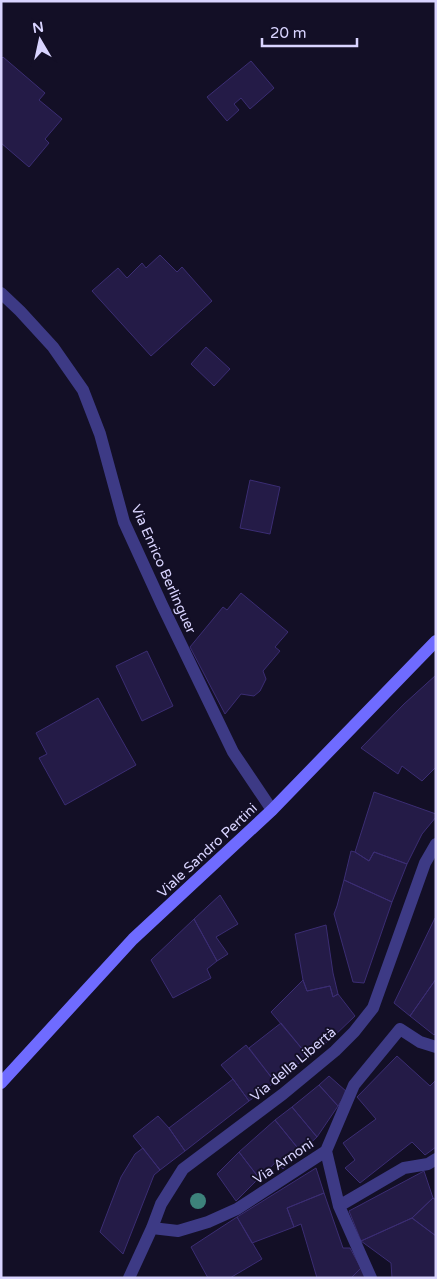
<svg xmlns="http://www.w3.org/2000/svg" width="437" height="1279" font-family="'Varela Round',sans-serif">
  <style>
    .building { fill: #241b47; stroke: #3b2d73 }
    .lines { fill: none; stroke-linecap: round; stroke-linejoin: round }
    .street { stroke: #3d3a85; stroke-width: 12 }
    .secondary { stroke: #6f6bff; stroke-width: 12 }
    .tree { fill: #3d827b }
    .labels { text-anchor: middle; stroke-width: 4; stroke-linejoin: round; paint-order: stroke }
    .street-label { font-size: 14px; fill: #d9d4ff; stroke: #130f26 }
  </style>
  <rect width="100%" height="100%" fill="#130f26"/>
  <path class="building" d="M3,57L45,93L39,100L62,119L45,139L49,143L29,167L1,143V59Z
    M251,61L274,88L250,109L241,98L234,104L239,110L227,121L207,97Z
    M160,255L177,272L182,267L212,301L151,356L92,291L118,268L127,278L142,263L146,268Z
    M206,347L230,369L214,386L191,364Z
    M250,480L280,487L270,534L240,528Z
    M241,593L288,632L275,647L280,651L263,671L266,679L260,691L254,696L241,694L225,714L190,647L223,607L227,610Z
    M147,651L173,706L142,721L116,666Z
    M436,675V767L422,781L402,766L398,774L361,748L404,704Z
    M98,698L136,765L65,805L39,758L47,754L36,733Z
    M374,792L436,814V817L422,834L407,864L374,852L369,861L355,852Z
    M351,851L355,852L369,861L374,852L407,864L392,902L344,880Z
    M344,880L392,902L364,983L353,982L334,914L337,906Z
    M220,895L238,924L216,937L228,954L217,961L194,919Z
    M435,918H436V979L410,1016L394,1003Z
    M194,919L217,961L207,969L211,978L173,998L151,960Z
    M326,925L333,973L338,994L333,997L330,986L307,991L303,980L295,934Z
    M436,979V1033L434,1035L410,1016Z
    M303,980L307,991L330,986L333,997L338,994L355,1016L332,1038L308,1056L271,1012Z
    M281,1023L308,1056L275,1082L249,1048Z
    M246,1045L275,1082L249,1101L233,1079L221,1065Z
    M397,1056L430,1086L436,1080V1147L425,1155L412,1142L360,1183L345,1168L355,1160L343,1143L376,1119L357,1097Z
    M329,1076L347,1092L338,1106L319,1085Z
    M233,1079L249,1101L185,1151L169,1128Z
    M319,1085L338,1106L317,1137L292,1107Z
    M292,1107L317,1137L301,1152L275,1120Z
    M158,1116L169,1128L185,1151L160,1170L133,1136Z
    M275,1120L301,1152L283,1169L276,1162L259,1178L239,1152Z
    M143,1148L160,1170L154,1175L123,1254L100,1232L121,1177L135,1154Z
    M239,1152L259,1178L236,1201L217,1174Z
    M316,1168L324,1193L287,1208L294,1227L252,1243L237,1217Z
    M424,1171L433,1198L412,1218L361,1241L349,1211Z
    M324,1193L343,1248H350L361,1268L351,1278H317L301,1224L294,1227L287,1208Z
    M433,1198L436,1200V1236L412,1218Z
    M237,1217L262,1259L230,1278H208L191,1247Z
    M412,1218L436,1236V1276L435,1278H392L391,1263L361,1241Z
    M361,1268L366,1278H351Z"/>
  <g class="lines">
    <path class="street" d="M1,293L20,311L53,347L83,390L100,434L124,522L162,605L233,752L272,810
      M326,1151L339,1206L371,1278
      M339,1206L404,1168L428,1164L436,1159
      M152,1228L178,1231L208,1222L237,1209L326,1151L354,1085L400,1029L420,1042L436,1047
      M129,1278L152,1228L161,1204L183,1169L283,1094L335,1051L354,1032L373,1008L425,863L436,844"/>
    <path class="secondary" d="M1,1083L133,939L272,810L436,641"/>
  </g>
  <circle class="tree" cx="198" cy="1201" r="8"/>
  <g class="labels">
    <g class="street-label">
      <text transform="translate(164 569) rotate(66)" y="5">Via Enrico Berlinguer</text>
      <text transform="translate(207 850) rotate(-43)" y="5">Viale Sandro Pertini</text>
      <text transform="translate(293 1064) rotate(-40)" y="5">Via della Libertà</text>
      <text transform="translate(283 1161) rotate(-34)" y="5">Via Arnoni</text>
    </g>
  </g>
  <rect width="437" height="1279" fill="none" stroke="#d9d4ff" stroke-width="5"/>
  <g transform="translate(40 40) rotate(351)" stroke="#130f26" stroke-width="4" paint-order="stroke">
  <path d="M0-4L9 19L0 12L-9 19Z" fill="#d9d4ff"/>
  <text y="-8" font-size="14" font-weight="bold" text-anchor="middle" fill="#d9d4ff">N</text>
  </g>
  <path d="M262 38v8h95v-8" fill="none" stroke="#d9d4ff" stroke-width="2.5"/>
  <text x="270" y="38" font-size="15" fill="#d9d4ff" stroke="#130f26" stroke-width="4" paint-order="stroke">20 m</text>
</svg>
